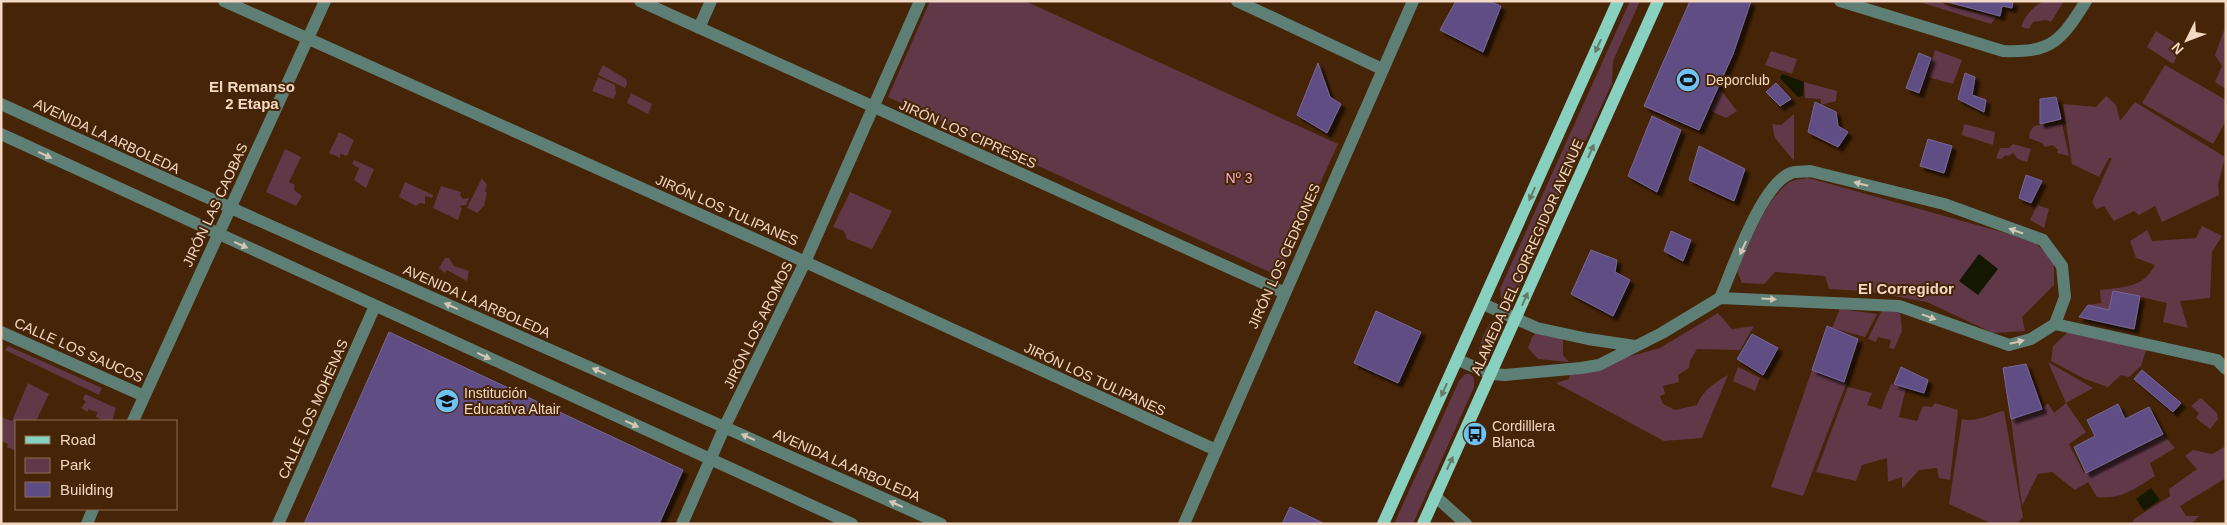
<svg xmlns="http://www.w3.org/2000/svg" width="2227" height="525" font-family="Arial,sans-serif">
  <style>
    .green { fill: #613847 }
    .water { fill: #141800 }
    .building { fill: #5e4d84; stroke: #76679a; filter: url(#shadow) }
    .lines { fill: none; stroke-linecap: round; stroke-linejoin: round }
    .minor { stroke: #5d7f76; stroke-width: 12 }
    .major { stroke: #88d0bf; stroke-width: 12 }
    .oneway { fill: #677a63 }
    .oneway2 { fill: #d5c6b4 }
    .labels { text-anchor: middle; stroke-width: 4; stroke-linejoin: round; paint-order: stroke }
    .poi-label { font-size: 14px; fill: #f3d8c4; stroke: #462407; text-anchor: start }
    .street-label { font-size: 14px; fill: #f3d8c4; stroke: #462407 }
    .park-label { font-size: 14px; fill: #fdb0ca; stroke: #462407 }
    .neighbourhood-label { font-size: 15px; font-weight: bold; fill: #f3d8c4; stroke: #462407 }
  </style>
  <defs>
    <filter id="shadow"><feDropShadow dx="4.5" dy="4.5" stdDeviation="1" flood-color="#0009"/></filter>
  </defs>
  <rect width="100%" height="100%" fill="#462407"/>
  <path class="green" d="M930,1H1025L1338,144L1278,276L888,97Z
    M1630,1H1640L1613,61L1612,83L1515,296L1506,301L1501,299L1500,289Z
    M1916,1H1942L1945,5L1996,17L1991,24Z
    M2044,1H2064L2051,22L2046,20L2033,22L2029,29L2021,27C2025,16 2033,6 2044,1Z
    M2224,30L2226,32V89L2215,82L2222,66L2215,55Z
    M2156,31L2182,47L2173,64L2147,47Z
    M1935,50L1962,60L1953,84L1928,77Z
    M1771,51L1797,59L1792,74L1765,65Z
    M603,65L626,79L627,84L625,88L598,75Z
    M2165,65L2226,100V121L2213,144L2142,103Z
    M598,77L615,85L616,94L613,99L592,91Z
    M1804,82L1837,91L1836,101L1821,105V99L1805,98Z
    M1720,89L1737,111L1726,118L1711,111Z
    M631,93L652,104L648,114L627,103Z
    M2106,96L2116,105L2120,121L2135,102L2225,157L2218,185L2219,195L2162,222L2155,206L2139,215L2134,211L2114,221L2104,206L2096,209L2092,202L2112,158H2109L2099,177L2072,164L2063,104L2096,107Z
    M1794,114V161L1775,138L1772,124L1781,125Z
    M1964,124L1995,132L1993,145L1962,135Z
    M2044,124V127L2062,124L2069,156L2057,153L2058,150L2053,145L2045,147L2042,143L2029,138L2030,132L2034,126Z
    M339,132L354,140L347,156L340,154V158L329,153Z
    M2013,144L2031,149L2027,162L2018,159L2013,153L2008,156L2006,155L2001,159L1996,158L2000,148H2009Z
    M285,149L301,157L289,182L295,185L294,190L302,196L296,206L266,192Z
    M354,160L374,169L366,188L354,180L359,168L352,164Z
    M482,178L487,185L485,191L487,193L484,206L477,213L467,208Z
    M1809,178L2034,241L2054,262V285L2022,317L2025,331L1993,333L1927,302L1865,291L1829,289L1825,276L1775,272L1764,284L1742,283L1737,271C1749,245 1764,202 1787,184C1793,179 1801,179 1809,178Z
    M405,182L433,195L432,198L425,196V204L420,203L416,206L399,197Z
    M441,186L461,192L460,195L463,199L469,198L466,205L459,206L462,208L458,220L433,208Z
    M850,192L892,211L872,249L847,239L844,231L833,227Z
    M2037,205L2049,209L2044,228L2030,220Z
    M2202,226L2222,236L2212,252L2210,298L2180,301L2188,328L2163,322L2167,303L2114,291L2109,310L2088,305L2101,303L2100,290C2124,287 2143,288 2155,265L2136,258L2130,241L2147,230L2152,241L2196,238Z
    M445,258H449L454,266L469,271L467,281L447,270L445,273L439,268Z
    M1840,309L1877,314L1865,337L1832,328Z
    M1882,310L1900,312L1902,331L1894,349L1889,348L1891,340L1878,337L1876,342L1868,339Z
    M1718,313L1732,329L1754,326L1740,350L1697,349L1690,361L1689,368L1678,375L1679,382L1663,386L1665,394L1660,396L1663,404L1675,410L1697,405C1702,391 1715,382 1728,375L1702,438L1664,441L1556,383L1569,379L1570,370L1584,369L1660,348Z
    M1493,320H1498L1502,325V329L1490,355L1487,358H1482L1479,355C1478,345 1486,327 1493,320Z
    M2069,331L2147,347L2141,366L2129,377L2121,375L2108,387L2085,379L2051,361L2053,346Z
    M1537,332L1563,338V355L1569,362L1538,359L1528,348L1532,337Z
    M8,346L102,388L99,395L5,350Z
    M2048,362L2093,388L2066,403L2086,432L2069,444L2084,473L2163,434L2175,448L2150,463L2155,476C2136,488 2121,500 2097,497L2088,482L2075,490L2052,472L2038,474L2022,506L2011,419L2042,409L2048,403L2054,413L2066,403Z
    M1738,367L1760,378L1755,391L1733,381Z
    M1812,370L1847,382L1803,496L1771,487Z
    M1465,374H1470L1474,378V387L1413,524H1394L1459,381Z
    M28,383L49,394L36,421H16V451L7,447L8,444L1,441V417L12,421Z
    M1891,384L1906,388L1899,417L1917,421L1923,406L1932,407L1935,403L1958,410L1950,480L1939,478L1937,468L1919,470L1902,489V477L1888,482L1887,458L1862,465L1856,481L1816,472L1848,387L1872,393L1867,405L1881,409Z
    M85,394L116,408L112,421H104L96,417L97,412L88,409V412L81,408L86,402L83,399Z
    M2201,398L2217,413L2218,419L2210,429L2196,418L2199,413L2191,406Z
    M2004,411L2023,517L2017,524H1992L1949,504L1962,419C1976,423 1989,414 2004,411Z
    M2226,446V478L2180,506L2186,516H2199L2191,524H2132L2134,519L2170,496L2169,489L2197,469L2185,456L2193,450L2212,454Z"/>
  <path class="water" d="M1782,74L1804,82L1803,96L1798,97L1780,78Z
    M1979,254L1998,269L1978,295L1959,281Z
    M2151,488L2160,500L2144,511L2136,499Z"/>
  <path class="building" d="M1456,1H1488L1501,6L1483,52L1440,30Z
    M1690,1H1751L1733,54L1699,130L1644,106Z
    M1944,1H2013L2012,8L2002,6L2000,16Z
    M1919,53L1931,58L1919,93L1906,88Z
    M1318,63L1330,97L1341,104L1327,133L1297,115Z
    M1965,73L1975,77L1972,95L1986,100L1984,112L1958,99Z
    M1776,83L1791,99L1780,106L1766,92Z
    M2056,97L2061,119L2040,124V99Z
    M1815,102L1836,112L1838,126L1848,132L1838,147L1808,132Z
    M1652,116L1681,130L1657,192L1628,176Z
    M1928,139L1952,146L1944,173L1920,166Z
    M1699,146L1745,169L1734,201L1689,180Z
    M2026,175L2042,181L2031,203L2019,198Z
    M1671,231L1691,240L1683,261L1664,251Z
    M1591,250L1617,260L1615,272L1630,280L1613,316L1571,294Z
    M2113,291L2140,296L2134,329L2079,317L2088,305L2109,310Z
    M1376,311L1421,332L1398,383L1354,363Z
    M1827,326L1858,339L1844,382L1812,370Z
    M389,332L683,470L659,524H304Z
    M1752,334L1778,348L1763,375L1737,359Z
    M2026,364L2042,409L2011,419L2003,368Z
    M1901,367L1928,380L1924,393L1894,384Z
    M2142,370L2181,403L2173,412L2134,379Z
    M2118,404L2125,419L2149,407L2163,434L2086,473L2074,447L2095,436L2087,420Z
    M1290,507L1325,524H1282Z"/>
  <g class="lines">
    <path class="minor" d="M224,1L766,244L1216,450
      M640,1L1285,293
      M1237,1L1382,69
      M1840,1L2003,51C2052,53 2061,41 2086,1
      M699,28L711,1
      M1,104C313,247 628,383 941,524
      M1,134L852,524
      M1483,304L1537,328L1588,339L1635,346
      M2055,324L2217,360L2226,369
      M1,332L144,396
      M1458,360L1491,374L1505,375L1581,368L1599,365L1662,333L1720,298L1899,306L2009,345L2031,339L2055,324L2065,297L2062,266L2043,240L1944,204L1810,171C1805,172 1797,171 1791,173C1761,184 1733,268 1720,298
      M133,421L325,1
      M1435,496L1466,524
      M87,524L93,509
      M278,524L375,306
      M682,524L725,426L805,262L920,1
      M1184,524L1413,1"/>
    <path class="major" d="M1383,524L1618,1
      M1423,524L1658,1"/>
  </g>
  <defs><path id="oneway-solid" d="M-6-.8H1V-3.2L6.5 0L1 3.2V.8H-6Z" transform="scale(1.25)"/></defs>
  <g class="oneway">
    <use href="#oneway-solid" transform="translate(1598 46) rotate(114)"/>
    <use href="#oneway-solid" transform="translate(1591 151) rotate(-66)"/>
    <use href="#oneway-solid" transform="translate(1532 194) rotate(114)"/>
    <use href="#oneway-solid" transform="translate(1525 299) rotate(-66)"/>
    <use href="#oneway-solid" transform="translate(1444 390) rotate(114)"/>
    <use href="#oneway-solid" transform="translate(1450 463) rotate(-65)"/>
  </g>
  <g class="oneway2">
    <use href="#oneway-solid" transform="translate(45 155) rotate(25)"/>
    <use href="#oneway-solid" transform="translate(1861 184) rotate(-166)"/>
    <use href="#oneway-solid" transform="translate(2016 231) rotate(-161)"/>
    <use href="#oneway-solid" transform="translate(241 245) rotate(24)"/>
    <use href="#oneway-solid" transform="translate(1743 248) rotate(114)"/>
    <use href="#oneway-solid" transform="translate(1769 299) rotate(3)"/>
    <use href="#oneway-solid" transform="translate(451 306) rotate(-156)"/>
    <use href="#oneway-solid" transform="translate(1929 317) rotate(20)"/>
    <use href="#oneway-solid" transform="translate(2017 342) rotate(-14)"/>
    <use href="#oneway-solid" transform="translate(484 356) rotate(25)"/>
    <use href="#oneway-solid" transform="translate(599 371) rotate(-156)"/>
    <use href="#oneway-solid" transform="translate(632 424) rotate(25)"/>
    <use href="#oneway-solid" transform="translate(748 437) rotate(-156)"/>
    <use href="#oneway-solid" transform="translate(896 504) rotate(-156)"/>
  </g>
  <defs>
    <g id="stadium-disc" transform="scale(1.25)"><circle r="9.5" fill="#6fc2f4" stroke="#462407"/><path d="M0-5a6.5 5 0 1 0 0 10a6.5 5 0 1 0 0-10ZM-3.5-1.8h7v3.6h-7Z" fill="#111"/></g>
    <g id="school-disc" transform="scale(1.25)"><circle r="9.5" fill="#6fc2f4" stroke="#462407"/><path d="M0-5L7-2L0 1L-7-2ZM-4 1L0 2.5L4 1V4Q0 6-4 4Z" fill="#111"/></g>
    <g id="bus-disc" transform="scale(1.25)"><circle r="9.5" fill="#6fc2f4" stroke="#462407"/><path d="M-5-6H5V4H4V6H2V4H-2V6H-4V4H-5ZM-3.5-4V0h7V-4ZM-3.5 1.2v1.5H-2V1.2ZM2 1.2v1.5H3.5V1.2Z" fill="#111"/></g>
  </defs>
  <g fill-rule="evenodd">
    <use href="#stadium-disc" x="1688" y="80"/>
    <use href="#school-disc" x="447" y="401"/>
    <use href="#bus-disc" x="1475" y="434"/>
  </g>
  <g class="labels">
    <g class="poi-label">
      <text x="1706" y="85">Deporclub</text>
      <text x="464" y="398">Institución<tspan x="464" dy="16">Educativa Altair</tspan></text>
      <text x="1492" y="431">Cordilllera<tspan x="1492" dy="16">Blanca</tspan></text>
    </g>
    <g class="street-label">
      <text transform="translate(968 134) rotate(24)" y="5">JIRÓN LOS CIPRESES</text>
      <text transform="translate(107 136) rotate(25)" y="5">AVENIDA LA ARBOLEDA</text>
      <text transform="translate(215 205) rotate(-65)" y="5">JIRÓN LAS CAOBAS</text>
      <text transform="translate(727 210) rotate(24)" y="5">JIRÓN LOS TULIPANES</text>
      <text transform="translate(1284 256) rotate(-66)" y="5">JIRÓN LOS CEDRONES</text>
      <text transform="translate(1527 257) rotate(-66)" y="5">ALAMEDA DEL CORREGIDOR AVENUE</text>
      <text transform="translate(477 301) rotate(24)" y="5">AVENIDA LA ARBOLEDA</text>
      <text transform="translate(758 325) rotate(-64)" y="5">JIRÓN LOS AROMOS</text>
      <text transform="translate(79 350) rotate(24)" y="5">CALLE LOS SAUCOS</text>
      <text transform="translate(1095 379) rotate(25)" y="5">JIRÓN LOS TULIPANES</text>
      <text transform="translate(313 409) rotate(-66)" y="5">CALLE LOS MOHENAS</text>
      <text transform="translate(847 465) rotate(24)" y="5">AVENIDA LA ARBOLEDA</text>
    </g>
    <g class="park-label">
      <text x="1239" y="183">Nº 3</text>
    </g>
    <g class="neighbourhood-label">
      <text x="252" y="92">El Remanso<tspan x="252" dy="17">2 Etapa</tspan></text>
      <text x="1906" y="294">El Corregidor</text>
    </g>
  </g>
  <rect width="2227" height="525" fill="none" stroke="#f3d8c4" stroke-width="5"/>
  <rect x="15" y="420" width="162" height="90" fill="#462407" stroke="#8b6c53"/>
  <rect x="25" y="436" width="25" height="8" fill="#88d0bf" stroke="#8b6c53"/>
  <text x="60" y="445" font-size="15" fill="#f3d8c4">Road</text>
  <rect x="25" y="458" width="25" height="15" fill="#613847" stroke="#8b6c53"/>
  <text x="60" y="470" font-size="15" fill="#f3d8c4">Park</text>
  <rect x="25" y="482" width="25" height="15" fill="#5e4d84" stroke="#8b6c53"/>
  <text x="60" y="495" font-size="15" fill="#f3d8c4">Building</text>
  <g transform="translate(2187 40) rotate(228)" stroke="#462407" stroke-width="4" paint-order="stroke">
  <path d="M0-4L9 19L0 12L-9 19Z" fill="#f3d8c4"/>
  <text y="-8" font-size="14" font-weight="bold" text-anchor="middle" fill="#f3d8c4">N</text>
  </g>
</svg>
